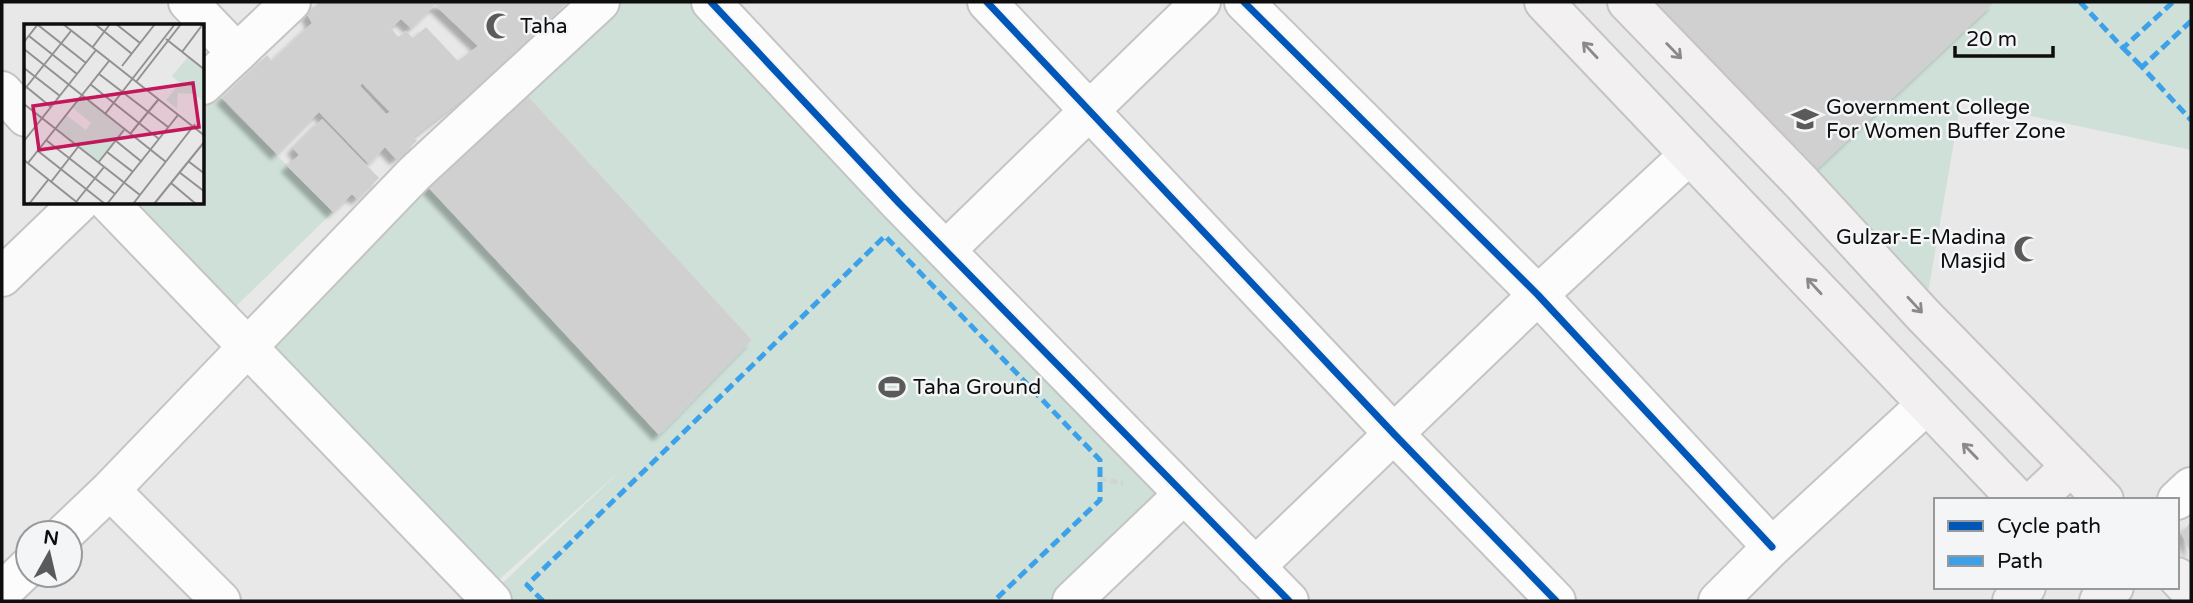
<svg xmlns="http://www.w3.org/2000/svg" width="2193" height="603" viewBox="0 0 2193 603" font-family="'Varela Round',sans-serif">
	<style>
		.green { fill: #cee0d7 }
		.building { fill: #d0d0d1; fill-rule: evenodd; filter: url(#shadow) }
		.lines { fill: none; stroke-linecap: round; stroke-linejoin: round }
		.minor-casing { stroke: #c4c4c5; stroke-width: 42 }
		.tertiary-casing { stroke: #c4c4c5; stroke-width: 42 }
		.secondary-casing { stroke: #c4c4c5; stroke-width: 42 }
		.path { stroke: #d3d3d3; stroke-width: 4.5; stroke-dasharray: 7 3.5; stroke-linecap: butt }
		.minor { stroke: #fcfcfc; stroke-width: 38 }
		.tertiary { stroke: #fcfcfc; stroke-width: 38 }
		.secondary { stroke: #f2f0f0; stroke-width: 38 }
		.quiet { stroke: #3da1ea; stroke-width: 5; stroke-dasharray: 10 5; stroke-linecap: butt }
		.cycleway-casing { stroke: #f4f5f7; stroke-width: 11 }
		.cycleway { stroke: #0057b8; stroke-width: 7 }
		.oneway { stroke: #8b8a8b }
		.labels { text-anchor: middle; stroke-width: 5; stroke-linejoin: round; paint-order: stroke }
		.poi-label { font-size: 21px; fill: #0e0e0f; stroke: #f4f5f7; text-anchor: start }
		.inset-road { fill: none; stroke: #919192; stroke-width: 2 }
		.view { fill: #c2185b; fill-opacity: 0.15; stroke: #c2185b; stroke-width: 3.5 }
		.inset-edge { fill: none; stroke: #0e0e0f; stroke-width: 3.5 }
	</style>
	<defs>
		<filter id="shadow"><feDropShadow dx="-6" dy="6" stdDeviation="2" flood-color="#0004"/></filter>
	</defs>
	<rect width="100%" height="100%" fill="#e8e8e9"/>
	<path class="green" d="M621,2H712L1183,495L1072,601H492L488,597L622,469L494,584L266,347L428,187L660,434L752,340L525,93Z
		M1995,2H2191V150L1961,101L1924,316L1802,183Z
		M210,88L333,212L231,311L126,203H203V95Z"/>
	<path class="building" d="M319,2H568L480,86L413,137L417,141L396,159L385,147L369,164L319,112L277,154L222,98L267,55L272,61L312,23L307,14ZM435,5L478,46L458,61L426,27L413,38L406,31L398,37L391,28L401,19L411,28ZM362,83L390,112L386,114L360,86Z
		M1627,2H1995L1802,183Z
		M525,93L752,340L659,435L428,187Z
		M322,119L379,178L357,199L352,194L333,212L287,166L299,155L293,148Z
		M2191,522V553L2181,533Z"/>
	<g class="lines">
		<g class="minor-casing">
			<path id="minor" d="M188,2L237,53
				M711,2L899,203L1289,601
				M987,2L1394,434L1556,601
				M1244,2L1538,295L1772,547
				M2,91L26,117
				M109,203L492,601
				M946,250L1201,2
				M110,490L221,601
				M2177,500L2191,487
				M65,533L110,490L414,174L600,2
				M1255,567L1538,295L1689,155
				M2,592L28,567
				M1072,601L1183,495
				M1718,601L1772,547L1926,405"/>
		</g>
		<g class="tertiary-casing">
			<path id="tertiary" d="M203,85L291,2
				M2,277L79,203"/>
		</g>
		<g class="secondary-casing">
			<path id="secondary" d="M1544,2L2018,500
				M1627,2L1802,183L1924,316L2104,500
				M2035,500L2071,466
				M2177,577L2191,592
				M2012,601L2026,587
				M2099,601L2114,587"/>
		</g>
		<path class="path" d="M1100,479L1123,483"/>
		<use href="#minor" class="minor"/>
		<use href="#tertiary" class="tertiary"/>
		<use href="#secondary" class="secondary"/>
		<path class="quiet" d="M2080,2L2123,48L2173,2
			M2191,21L2142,67L2191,120
			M2123,48L2142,67
			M543,601L527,585L885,236L1100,460V500L994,601"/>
		<g class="cycleway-casing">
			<path id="cycleway" d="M711,2L899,203L1289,601
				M987,2L1394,434L1556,601
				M1244,2L1538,295L1772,547"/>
		</g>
		<use href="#cycleway" class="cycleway"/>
	</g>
	<defs><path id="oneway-shaft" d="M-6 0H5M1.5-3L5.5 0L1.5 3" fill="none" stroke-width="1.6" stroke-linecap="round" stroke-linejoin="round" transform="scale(1.75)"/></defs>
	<g class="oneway">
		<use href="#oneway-shaft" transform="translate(1590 50) rotate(-133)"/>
		<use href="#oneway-shaft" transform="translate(1674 51) rotate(46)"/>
		<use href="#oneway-shaft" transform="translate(1814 286) rotate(-133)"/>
		<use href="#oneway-shaft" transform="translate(1915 305) rotate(47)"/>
		<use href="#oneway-shaft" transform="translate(1970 451) rotate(-134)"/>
	</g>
	<defs>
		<g id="mosque-bare" transform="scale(2.1)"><path d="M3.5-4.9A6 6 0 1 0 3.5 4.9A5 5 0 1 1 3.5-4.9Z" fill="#5a5a5b" stroke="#f4f5f7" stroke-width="2.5" paint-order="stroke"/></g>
		<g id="university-bare" transform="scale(2.1)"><path d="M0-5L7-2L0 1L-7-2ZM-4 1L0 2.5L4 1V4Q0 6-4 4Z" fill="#5a5a5b" stroke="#f4f5f7" stroke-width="2.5" paint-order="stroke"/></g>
		<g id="stadium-bare" transform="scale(2.1)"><path d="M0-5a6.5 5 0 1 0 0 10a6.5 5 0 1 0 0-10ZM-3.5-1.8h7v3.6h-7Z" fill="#5a5a5b" stroke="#f4f5f7" stroke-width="2.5" paint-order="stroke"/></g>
	</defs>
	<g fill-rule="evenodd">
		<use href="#mosque-bare" x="499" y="26"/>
		<use href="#university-bare" x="1805" y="119"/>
		<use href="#mosque-bare" x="2027" y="249"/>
		<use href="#stadium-bare" x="892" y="387"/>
	</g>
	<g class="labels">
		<g class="poi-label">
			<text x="520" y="33">Taha</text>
			<text x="1826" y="114">Government College<tspan x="1826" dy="24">For Women Buffer Zone</tspan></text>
			<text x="2006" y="244" text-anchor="end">Gulzar-E-Madina<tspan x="2006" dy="24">Masjid</tspan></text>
			<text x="913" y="394">Taha Ground</text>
		</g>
	</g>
	<g transform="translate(24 24)">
		<rect width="180" height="180" fill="#e8e8e9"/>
		<path d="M164,33L180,46V78L170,70L154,69L153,85L142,76L156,59L148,52ZM58,71L100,106L74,139L32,104L42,91L62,106L67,99L48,83Z" fill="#cee0d7"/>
		<path class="inset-road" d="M39,0L181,112M71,0L108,30M92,0L116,19M14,1L62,39M5,12L53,50M142,15L181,46M0,18L14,0M68,24L86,0M0,25L142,138M158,28L179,0M98,42L131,0M0,44L36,72M75,50L144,103M112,58L157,0M66,60L135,115M0,61L27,83M0,66L47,7M0,80L116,171M81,90L151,0M106,110L134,76M22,116L91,170M0,117L72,26M92,117L118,138M14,127L81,180M83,128L109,148M0,136L55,180M164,137L181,150M4,139L85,37M74,139L100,106M155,148L181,168M27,158L54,123M147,159L172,180M52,178L80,143M5,180L24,156M83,180L154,91M109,180L171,100M130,180L181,117"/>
		<path class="view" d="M169,59L175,103L15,126L9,82Z"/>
		<rect width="180" height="180" class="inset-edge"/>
	</g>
	<rect width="2193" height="603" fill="none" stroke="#0e0e0f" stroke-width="7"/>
	<rect x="1934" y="498" width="245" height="91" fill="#f4f5f7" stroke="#98999a" stroke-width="2"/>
	<rect x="1948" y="521" width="35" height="10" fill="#0057b8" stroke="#98999a" stroke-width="2"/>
	<text x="1997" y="533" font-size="21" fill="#0e0e0f">Cycle path</text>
	<rect x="1948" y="556" width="35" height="10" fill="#3da1ea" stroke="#98999a" stroke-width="2"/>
	<text x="1997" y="568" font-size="21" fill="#0e0e0f">Path</text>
	<g transform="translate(49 554) rotate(8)"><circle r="33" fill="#f4f5f7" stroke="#98999a" stroke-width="2"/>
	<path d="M0-5L12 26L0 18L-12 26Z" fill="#5a5a5b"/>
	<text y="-10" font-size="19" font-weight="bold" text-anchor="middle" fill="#0e0e0f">N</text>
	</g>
	<path d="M1955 46v10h98v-10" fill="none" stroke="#0e0e0f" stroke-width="3.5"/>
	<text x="1966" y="46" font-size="21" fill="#0e0e0f" stroke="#f4f5f7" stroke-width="5" paint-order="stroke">20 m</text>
</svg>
